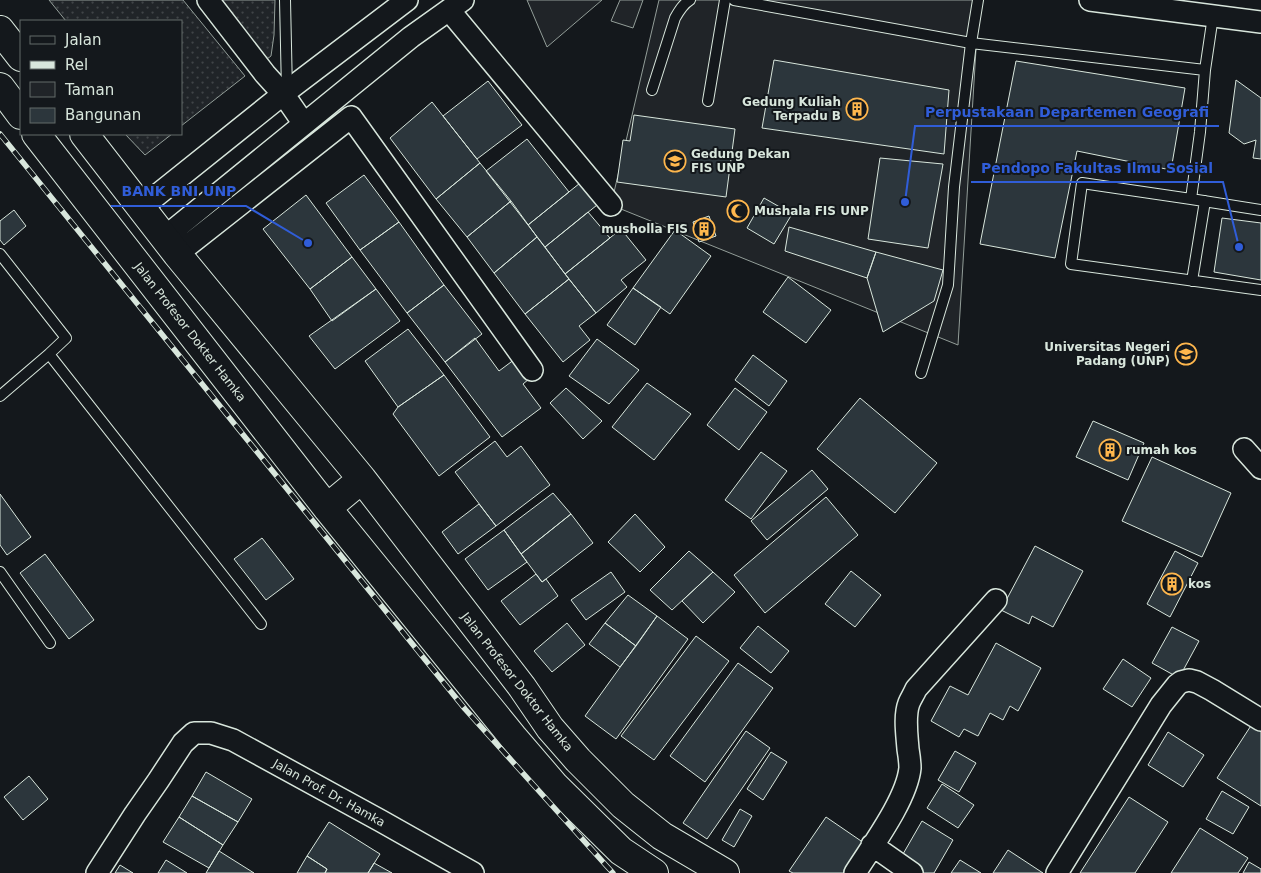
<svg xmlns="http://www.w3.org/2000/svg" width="1261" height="873" viewBox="0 0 1261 873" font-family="'DejaVu Sans',sans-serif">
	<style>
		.grass { fill: url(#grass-dots); stroke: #939e99 }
		.park { fill: #202428; stroke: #939e99 }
		.building { fill: #2c363c; stroke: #d8e6dc }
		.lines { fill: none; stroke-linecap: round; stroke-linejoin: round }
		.lane-casing { stroke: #d8e6dc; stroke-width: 12 }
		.street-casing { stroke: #d8e6dc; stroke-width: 24 }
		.highway-casing { stroke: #d8e6dc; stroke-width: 30 }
		.lane { stroke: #14181c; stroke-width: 10 }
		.street { stroke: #14181c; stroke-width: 21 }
		.highway { stroke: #14181c; stroke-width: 28 }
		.rail-casing { stroke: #d8e6dc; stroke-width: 5.5 }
		.rail { stroke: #14181c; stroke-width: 4; stroke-dasharray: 11; stroke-linecap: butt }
		.labels { text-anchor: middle; stroke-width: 4; stroke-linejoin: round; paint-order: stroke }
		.poi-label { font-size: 12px; font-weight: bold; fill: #d8e6dc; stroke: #14181c; text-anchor: start }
		.street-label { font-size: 12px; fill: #d8e6dc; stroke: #14181c }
		.leader { fill: none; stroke: #305dd8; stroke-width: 2 }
		.callout-dot { fill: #305dd8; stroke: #14181c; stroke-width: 2 }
		.callout-label { font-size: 14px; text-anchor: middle; font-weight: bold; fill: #305dd8; stroke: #14181c; stroke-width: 4; stroke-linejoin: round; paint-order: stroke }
	</style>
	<defs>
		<pattern id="grass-dots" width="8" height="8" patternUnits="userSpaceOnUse" patternTransform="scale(1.25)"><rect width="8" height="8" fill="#202428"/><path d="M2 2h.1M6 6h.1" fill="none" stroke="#404447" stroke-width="1.8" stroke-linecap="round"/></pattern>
	</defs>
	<rect width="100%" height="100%" fill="#14181c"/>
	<path class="grass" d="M49,0H183L245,76L181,126V21H66Z
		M220,0H275L274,35L271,56L267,59L264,57Z
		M125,134H172L145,155Z"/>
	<path class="park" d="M527,0H602L547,47Z
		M620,0H643L633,28L611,21Z
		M659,0H979L958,345L611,205Z"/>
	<path class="building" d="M774,60L949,90L944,154L762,128Z
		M1016,61L1185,88L1171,170L1077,151L1055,258L980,244Z
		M1236,80L1261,98V159L1253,158L1256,140L1244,144L1229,133Z
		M488,81L522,125L477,159L443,116Z
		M432,102L480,163L436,199L390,138Z
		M634,115L735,129L726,197L617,182L623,140L630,141Z
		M527,139L569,192L528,225L486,171Z
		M880,158L943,164L928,248L868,239Z
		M480,163L511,201L467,237L436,199Z
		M364,175L399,222L360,250L326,203Z
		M585,179L602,201L545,247L528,225Z
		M306,195L352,257L310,289L263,229Z
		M764,198L792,214L774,244L747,228Z
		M511,201L537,237L494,273L467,237Z
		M14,210L26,226L4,245L0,240V221Z
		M588,212L610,238L565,274L545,247Z
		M709,216L716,236L699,242L693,222Z
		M1222,218L1261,223V280L1214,272Z
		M399,222L444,285L407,313L360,250Z
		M789,227L876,252L867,278L785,251Z
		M621,229L646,260L621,280L627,287L596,313L565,274Z
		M675,230L711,256L670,314L633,288Z
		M537,237L569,279L525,314L494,273Z
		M876,252L943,270L934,301L883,332L867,278Z
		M352,257L376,289L332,321L310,289Z
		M788,277L831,310L806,343L763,312Z
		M569,279L596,313L579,326L590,340L563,362L525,314Z
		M444,285L482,334L445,362L407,313Z
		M633,288L661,307L635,345L607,325Z
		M376,289L400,321L335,369L309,336Z
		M408,329L444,375L398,407L365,361Z
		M475,338L499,371L515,359L529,379L523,384L541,408L502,437L445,362Z
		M597,339L639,370L609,404L569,376Z
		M753,355L787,381L769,406L735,380Z
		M444,375L490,437L439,476L393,414L398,407Z
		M647,383L691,414L654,460L612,427Z
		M566,388L602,421L583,439L550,403Z
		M735,388L767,412L739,450L707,425Z
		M860,398L937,463L895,513L817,449Z
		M1093,421L1144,443L1128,480L1076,457Z
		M495,441L507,457L521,446L550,485L496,526L455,472Z
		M761,452L787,471L751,519L725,500Z
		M1152,457L1231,493L1202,557L1122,521Z
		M812,470L828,489L767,540L751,521Z
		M553,493L571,514L521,554L504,530Z
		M0,494L31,537L7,555L0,545Z
		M826,497L858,535L765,613L734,575Z
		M479,504L496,526L458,554L442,532Z
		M571,514L593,543L542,582L521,554Z
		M635,514L665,547L640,572L608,542Z
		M504,530L527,562L488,590L465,559Z
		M262,538L294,579L266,600L234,559Z
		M1035,546L1083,571L1053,627L1032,616L1029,624L1001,610Z
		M689,551L713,572L672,610L650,590Z
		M1175,551L1198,563L1170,617L1147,604Z
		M45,554L94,620L69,639L20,573Z
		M851,571L881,595L855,627L825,604Z
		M611,572L625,592L586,620L571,600Z
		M713,572L735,592L703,623L682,601Z
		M536,574L542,582L546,579L558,596L520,625L501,601Z
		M628,595L657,616L636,646L605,623Z
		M657,616L688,639L616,739L585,716Z
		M567,623L585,645L552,672L534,651Z
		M605,623L636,646L620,667L589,644Z
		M758,626L789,651L771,673L740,648Z
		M1172,627L1199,641L1179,678L1152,663Z
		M696,636L729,661L654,760L621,736Z
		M996,643L1041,668L1018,711L1010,706L1003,720L990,713L978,736L964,729L959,737L931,721L950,686L968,695Z
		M1123,659L1151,678L1132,707L1103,689Z
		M738,663L773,688L705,782L670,756Z
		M1254,721L1261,725V806L1217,778Z
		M746,731L770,748L707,839L683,823Z
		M1168,732L1204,755L1183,787L1148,765Z
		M955,751L976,763L959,792L938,780Z
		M771,752L787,762L763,800L747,789Z
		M206,772L252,799L238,822L192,796Z
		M29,776L48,799L23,820L4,797Z
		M942,784L974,805L958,828L927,808Z
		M1222,791L1249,807L1233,834L1206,819Z
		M192,796L238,822L223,845L179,817Z
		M1129,797L1168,822L1135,873H1080Z
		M740,809L752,816L734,847L722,840Z
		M179,817L223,845L209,868L163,842Z
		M826,817L864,843L844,873H793L789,871Z
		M922,821L953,840L934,873H919L899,861Z
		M329,822L380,854L368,873H325L327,869L307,856Z
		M1200,828L1248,858L1238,873H1171Z
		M1008,850L1043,873H993Z
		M219,851L254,873H206Z
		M307,856L327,869L325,873H297Z
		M166,860L187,873H158Z
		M960,860L981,873H951Z
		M1249,862L1261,869V873H1243Z
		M374,863L392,873H368Z
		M120,865L133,873H115Z"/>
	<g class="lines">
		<g class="lane-casing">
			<path id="lane" d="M285,0L287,91
				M734,0L971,43L1205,70
				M652,90L675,18C679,11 683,4 690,0
				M708,101L725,0
				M1191,199L1200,132L1205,70L1213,16
				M1261,210L1191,199L1082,183L1071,264L1261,290
				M0,254L66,338L49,354L0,396
				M1192,281L1205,201
				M49,354L261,624
				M921,373L948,285L954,187L971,43L978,0
				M0,572L50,643"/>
		</g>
		<g class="street-casing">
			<path id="street" d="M208,0L265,74L284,95L304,124
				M1090,0L1261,22
				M449,10L611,205
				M141,208L287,91L407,0
				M165,237L411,37L463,0
				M177,254L351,117L532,370
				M1244,449L1261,468
				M872,845L912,873
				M97,873L135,814L158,781L183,743L194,733H211L233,740L381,821L473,873
				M855,873C872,846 907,799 910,768C910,762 909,755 908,749C907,735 904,716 909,703C911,698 914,694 916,689L996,600
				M1057,873L1161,705L1177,685L1181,682L1189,680L1197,682L1212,690L1261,720"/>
		</g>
		<g class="highway-casing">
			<path id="highway" d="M0,30L21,57
				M0,87L21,115
				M36,134L327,508L513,737L555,786L621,851L654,873
				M84,134L177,254L362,479L522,687L550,728L578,760L623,805L662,836L725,873
				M327,508L362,479"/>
		</g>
		<use href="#lane" class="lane"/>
		<use href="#street" class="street"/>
		<use href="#highway" class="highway"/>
		<g class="rail-casing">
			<path id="rail" d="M0,134L465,709L613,873"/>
		</g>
		<use href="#rail" class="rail"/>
	</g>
	<defs>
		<g id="building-ring" transform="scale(1.125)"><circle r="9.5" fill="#14181c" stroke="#ffb74d" stroke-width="1.5"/><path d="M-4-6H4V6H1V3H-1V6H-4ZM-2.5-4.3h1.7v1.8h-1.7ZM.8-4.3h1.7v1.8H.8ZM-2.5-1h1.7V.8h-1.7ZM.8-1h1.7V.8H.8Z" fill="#ffb74d"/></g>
		<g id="university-ring" transform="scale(1.125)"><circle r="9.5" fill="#14181c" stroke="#ffb74d" stroke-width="1.5"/><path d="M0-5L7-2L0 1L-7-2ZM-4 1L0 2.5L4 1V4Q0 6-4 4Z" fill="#ffb74d"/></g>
		<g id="mosque-ring" transform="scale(1.125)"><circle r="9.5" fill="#14181c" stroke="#ffb74d" stroke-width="1.5"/><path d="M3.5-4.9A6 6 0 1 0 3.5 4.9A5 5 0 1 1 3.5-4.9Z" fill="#ffb74d"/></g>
	</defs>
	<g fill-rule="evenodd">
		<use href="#building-ring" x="857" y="109"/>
		<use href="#university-ring" x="675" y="161"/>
		<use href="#mosque-ring" x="738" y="211"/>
		<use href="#building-ring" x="704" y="229"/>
		<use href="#university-ring" x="1186" y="354"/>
		<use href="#building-ring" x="1110" y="450"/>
		<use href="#building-ring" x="1172" y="584"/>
	</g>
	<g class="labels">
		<g class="poi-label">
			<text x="841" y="106" text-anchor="end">Gedung Kuliah<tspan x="841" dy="14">Terpadu B</tspan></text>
			<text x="691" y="158">Gedung Dekan<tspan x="691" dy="14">FIS UNP</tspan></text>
			<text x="754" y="215">Mushala FIS UNP</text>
			<text x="688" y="233" text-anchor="end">musholla FIS</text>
			<text x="1170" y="351" text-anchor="end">Universitas Negeri<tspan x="1170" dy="14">Padang (UNP)</tspan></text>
			<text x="1126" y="454">rumah kos</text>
			<text x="1188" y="588">kos</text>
		</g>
		<g class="street-label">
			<text transform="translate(190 332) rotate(52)" y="4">Jalan Profesor Dokter Hamka</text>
			<text transform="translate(517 682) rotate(52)" y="4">Jalan Profesor Doktor Hamka</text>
			<text transform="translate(329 793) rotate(29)" y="4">Jalan Prof. Dr. Hamka</text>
		</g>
	</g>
	<path class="leader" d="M905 202L915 126H1219M1239 247L1223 182H971M308 243L246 206H111"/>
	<g class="callout-dot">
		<circle cx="905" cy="202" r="5"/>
		<circle cx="1239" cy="247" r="5"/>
		<circle cx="308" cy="243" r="5"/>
	</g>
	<g class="callout-label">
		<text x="1067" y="117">Perpustakaan Departemen Geografi</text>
		<text x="1097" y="173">Pendopo Fakultas Ilmu Sosial</text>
		<text x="179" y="196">BANK BNI UNP</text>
	</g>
	<rect x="20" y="20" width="162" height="115" fill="#14181c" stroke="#626a69"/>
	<rect x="30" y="36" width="25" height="8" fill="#14181c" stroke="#626a69"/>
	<text x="65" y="45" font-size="15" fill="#d8e6dc">Jalan</text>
	<rect x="30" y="61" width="25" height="8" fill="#d8e6dc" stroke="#626a69"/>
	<text x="65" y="70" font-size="15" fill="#d8e6dc">Rel</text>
	<rect x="30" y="82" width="25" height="15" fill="#202428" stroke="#626a69"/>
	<text x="65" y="95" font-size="15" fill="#d8e6dc">Taman</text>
	<rect x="30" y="108" width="25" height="15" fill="#2c363c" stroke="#626a69"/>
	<text x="65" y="120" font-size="15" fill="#d8e6dc">Bangunan</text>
</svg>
